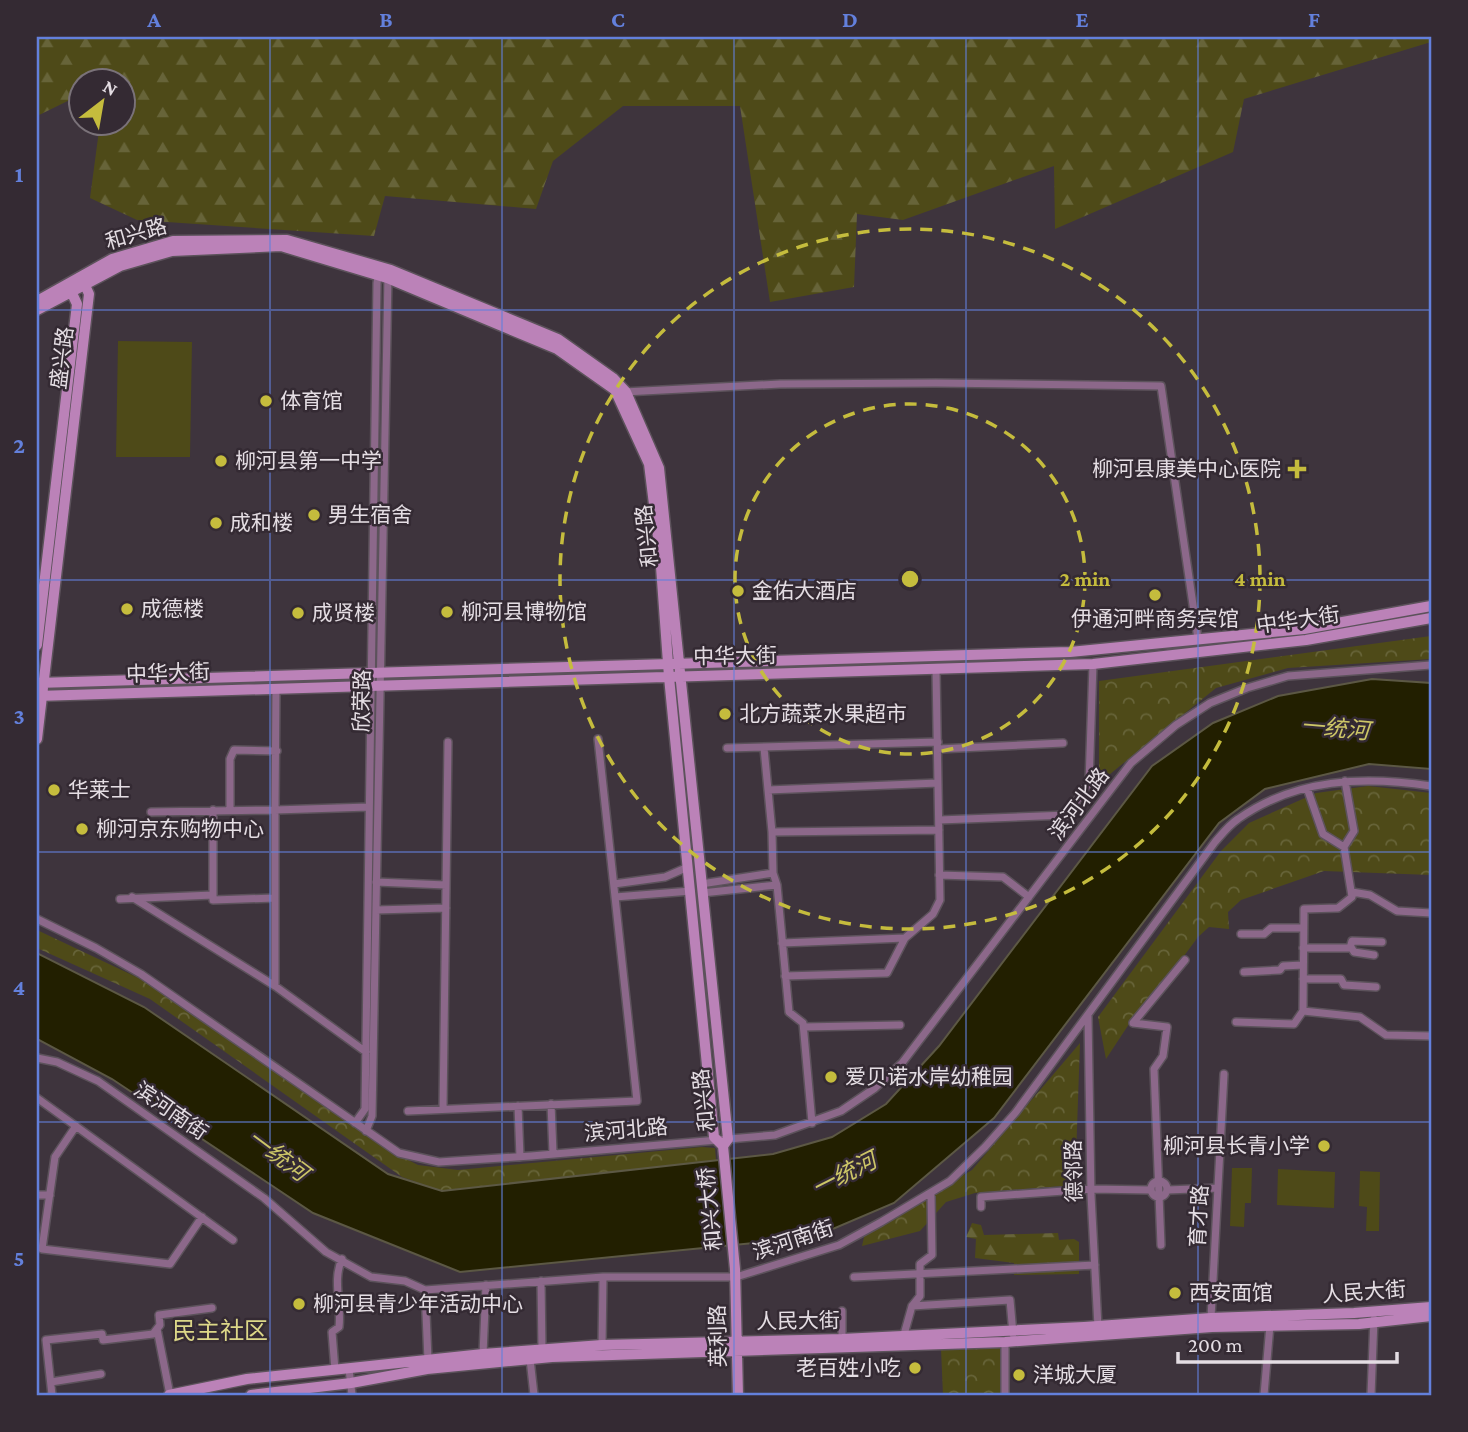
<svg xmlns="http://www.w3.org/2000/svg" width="1468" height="1432" viewBox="0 0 1468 1432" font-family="'Crimson Pro','Noto Sans SC',serif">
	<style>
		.forest { fill: url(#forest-firs) }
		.park { fill: url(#park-crowns) }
		.pitch { fill: #4e4a18 }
		.water { fill: #221f00; stroke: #5c5844; stroke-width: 2 }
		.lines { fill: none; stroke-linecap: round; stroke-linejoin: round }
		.street-casing { stroke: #5c525b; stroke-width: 10 }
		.secondary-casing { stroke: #5c525b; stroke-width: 13 }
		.street { stroke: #8c688a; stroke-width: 7 }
		.secondary { stroke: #bb82b8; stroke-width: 10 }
		.grid { fill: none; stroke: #6380dc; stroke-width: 2; stroke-opacity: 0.55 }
		.ring { fill: none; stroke: #c5bc3d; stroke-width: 3.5; stroke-dasharray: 12 9 }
		.poi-dot { fill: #c5bc3d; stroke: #342a33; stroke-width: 2.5 }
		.labels { text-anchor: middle; stroke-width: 5; stroke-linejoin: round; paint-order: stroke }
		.street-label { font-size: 21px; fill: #e4dde3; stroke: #342a33 }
		.poi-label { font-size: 21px; fill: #e4dde3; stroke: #342a33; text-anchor: start }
		.water-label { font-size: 23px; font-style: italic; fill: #cdc667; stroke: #342a33 }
		.quarter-label { font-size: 24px; fill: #dcd788; stroke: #342a33 }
		.centre { fill: #c5bc3d; stroke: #342a33; stroke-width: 3.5 }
		.ring-label { font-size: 21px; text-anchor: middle; font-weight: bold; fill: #c5bc3d; stroke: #342a33; stroke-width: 5; stroke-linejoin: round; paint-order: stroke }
		.neatline { fill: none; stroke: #6380dc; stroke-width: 2.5 }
		.grid-label { font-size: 23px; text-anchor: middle; font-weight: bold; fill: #6380dc }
	</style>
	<defs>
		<pattern id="forest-firs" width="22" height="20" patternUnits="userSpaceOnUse" patternTransform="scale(1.75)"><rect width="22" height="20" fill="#4e4a18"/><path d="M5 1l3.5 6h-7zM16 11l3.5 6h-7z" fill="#676439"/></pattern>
		<pattern id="park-crowns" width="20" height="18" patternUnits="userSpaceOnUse" patternTransform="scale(1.75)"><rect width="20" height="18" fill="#4e4a18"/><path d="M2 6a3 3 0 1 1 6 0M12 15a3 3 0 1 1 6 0" fill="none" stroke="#676439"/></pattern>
	</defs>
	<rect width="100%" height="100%" fill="#3e343d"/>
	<path class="forest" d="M37,37H1431V42L1244,99L1233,152L1055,229L1054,166L903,220L857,214L854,287L770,302L740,106H623L553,161L536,209L385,196L374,236L137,220L90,198L100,123L122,122V80H80V95L37,116Z
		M972,1223L981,1225L984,1235L1058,1233L1059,1240L1074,1239L1079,1242V1274L1014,1275V1263L975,1258L976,1239L966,1237Z"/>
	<path class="park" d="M1431,636V659L1288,668L1216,688L1099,783V681Z
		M1368,786L1431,793V875L1324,871L1241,900L1228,912L1229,929L1209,927L1198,937L1161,987L1131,1021L1106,1059L1098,1017L1221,851L1249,823L1316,793Z
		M37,930L147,982L391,1151L418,1165L458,1170L702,1147L715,1148L716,1160L442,1191L402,1177L150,999L37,948Z
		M1080,1043L1075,1185L975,1193L946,1202L920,1231L862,1246L865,1233L972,1170Z
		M1000,1347L1002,1395H943L941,1349Z"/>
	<path class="pitch" d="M118,341L192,342L190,457H116Z
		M1232,1168H1252L1251,1203H1245L1244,1227L1230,1226Z
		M1278,1169L1335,1172L1334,1208L1277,1205Z
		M1360,1171L1380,1172L1379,1231H1366L1367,1207L1359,1206Z"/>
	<path class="water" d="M1372,679L1431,683V769L1369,764L1265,789L1219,823L994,1118L894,1203L814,1237L460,1272L313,1213L112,1079L37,1039V953L144,1007L388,1174L442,1191L773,1154L832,1137L886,1104L939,1046L1152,766L1213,723L1278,696Z"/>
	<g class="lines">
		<g class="street-casing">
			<path id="street" d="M624,392L780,384L936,383L1161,386L1198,639
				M727,748L938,742
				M764,748L772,832L773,873L777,885L789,1012L803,1023L812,1123
				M938,749L1063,743
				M1307,788L1323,834L1344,847
				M768,790L938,783
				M230,809V759L234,750L277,751
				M213,810V900L275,898
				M151,812L275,810L276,688
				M939,820L1067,815L1089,783L1093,664
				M772,832L939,830
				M939,875L1003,877L1029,897
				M376,882L446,885
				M614,884L665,877L688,867
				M701,884L773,873
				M1352,892L1370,895L1397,911L1431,913
				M702,893L777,885
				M132,897L275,986L366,1052
				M615,897L691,891
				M120,899L213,895
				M376,910L446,908
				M37,919L96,948L141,974L399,1153L439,1162L531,1156L775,1135L841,1111L875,1088L902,1063L1131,763L1176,725L1210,703L1247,688L1288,676L1431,665
				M1241,934H1264L1271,928H1303
				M782,943L905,938
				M1351,947L1354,952L1374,955
				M1303,948H1350L1352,941L1382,942
				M1244,972L1280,970L1283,966L1303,965
				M785,976L887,973L905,938L933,914L940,900L936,670
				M1303,979H1341L1344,985L1376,987
				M275,986V810L369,807
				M1303,1011L1304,909L1338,908L1352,897L1344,847L1354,831L1345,781
				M1088,1016L1091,1195L1098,1327
				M1236,1022L1294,1024L1303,1011L1360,1017L1386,1035L1431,1036
				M804,1027L900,1025
				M37,1058L57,1062L98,1081L264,1198L326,1252L371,1277L405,1281L425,1290L603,1277H736L839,1245L881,1222L950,1181L985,1147L1016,1112L1215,842C1222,834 1229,825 1238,819C1296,778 1364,776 1431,786
				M37,1098L233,1240
				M551,1104L553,1153
				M518,1106L520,1157
				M443,1109L448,742
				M408,1111L637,1101L598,739
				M355,1123L365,1109L377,283L379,271
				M76,1126L55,1157L42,1249L170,1264L202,1217
				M366,1131L372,1116L388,276
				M1151 1189a8 8 0 1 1 16 0a8 8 0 1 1-16 0Z
				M1167,1190L1218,1188
				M37,1195H50
				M981,1207V1197L1091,1189L1151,1190
				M1161,1245L1154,1069L1163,1056L1167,1027L1133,1023L1185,960
				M854,1277L1095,1265
				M541,1281L542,1350
				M425,1290L428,1360
				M912,1306L1010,1300L1013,1334
				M1211,1318L1224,1074
				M157,1329L170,1395
				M903,1338L912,1306L920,1296V1264L932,1255L931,1194
				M842,1339V1311
				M1005,1342V1395
				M602,1345L603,1277
				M483,1354L486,1285
				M530,1359L534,1395
				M349,1369L352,1395
				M335,1370L332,1332L339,1327C342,1305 332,1280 342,1259
				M51,1382L101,1374
				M52,1395L46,1340L102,1334L103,1340L153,1334L160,1325L159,1315L212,1308
				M1264,1395L1270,1325
				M1371,1395L1374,1319"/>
		</g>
		<g class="secondary-casing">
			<path id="secondary" d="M37,301L112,259L173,241L287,240L391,270L558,339L613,378L626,392L659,468L728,1139L723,1146
				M37,310L120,266L172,251L281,246L387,278L557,349L615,390L649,464L660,553L669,677L714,1137L723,1146
				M37,645L77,304L69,287
				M37,683L1070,652L1304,629L1431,606
				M37,696L1093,664L1306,640L1431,618
				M37,739L89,294L83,281
				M723,1146L735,1269L738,1395
				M169,1395L247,1379L483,1354L602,1345L842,1339L1084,1327L1211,1318L1354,1313L1431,1307
				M251,1395L351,1383L427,1369L552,1357L1005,1342L1212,1327L1359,1324L1431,1316"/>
		</g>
		<use href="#street" class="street"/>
		<use href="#secondary" class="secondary"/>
	</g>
	<path class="grid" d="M270,37V1395M502,37V1395M734,37V1395M966,37V1395M1198,37V1395M37,310H1431M37,580H1431M37,852H1431M37,1122H1431"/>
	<g class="ring">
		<circle cx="910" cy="579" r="175"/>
		<circle cx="910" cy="579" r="350"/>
	</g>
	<g class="poi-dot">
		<circle cx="266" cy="401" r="7"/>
		<circle cx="221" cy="461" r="7"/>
		<path d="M1293.5 458.5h7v7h7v7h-7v7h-7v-7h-7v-7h7z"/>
		<circle cx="314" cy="515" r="7"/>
		<circle cx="216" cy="523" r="7"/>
		<circle cx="738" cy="591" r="7"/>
		<circle cx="1155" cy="595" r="7"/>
		<circle cx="127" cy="609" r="7"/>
		<circle cx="447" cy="612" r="7"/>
		<circle cx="298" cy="613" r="7"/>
		<circle cx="725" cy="714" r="7"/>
		<circle cx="54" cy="790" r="7"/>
		<circle cx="82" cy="829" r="7"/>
		<circle cx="831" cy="1077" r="7"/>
		<circle cx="1324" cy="1146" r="7"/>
		<circle cx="1175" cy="1293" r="7"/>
		<circle cx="299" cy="1304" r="7"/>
		<circle cx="915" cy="1368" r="7"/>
		<circle cx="1019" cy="1375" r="7"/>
	</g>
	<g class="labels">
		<g class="street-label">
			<text transform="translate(136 234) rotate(-16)" y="7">和兴路</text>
			<text transform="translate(62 358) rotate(-83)" y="7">盛兴路</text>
			<text transform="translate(647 536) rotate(-96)" y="7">和兴路</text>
			<text transform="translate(1298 620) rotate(-8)" y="7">中华大街</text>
			<text transform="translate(735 656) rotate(-1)" y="7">中华大街</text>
			<text transform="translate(168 673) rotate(-2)" y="7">中华大街</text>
			<text transform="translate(362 701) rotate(-89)" y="7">欣荣路</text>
			<text transform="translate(1079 804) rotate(-53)" y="7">滨河北路</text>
			<text transform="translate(704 1100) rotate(-96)" y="7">和兴路</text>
			<text transform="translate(171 1111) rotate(35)" y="7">滨河南街</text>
			<text transform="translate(626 1130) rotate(-5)" y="7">滨河北路</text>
			<text transform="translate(1074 1171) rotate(-91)" y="7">德邻路</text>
			<text transform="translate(710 1209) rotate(-96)" y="7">和兴大桥</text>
			<text transform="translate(1199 1216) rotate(-87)" y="7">育才路</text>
			<text transform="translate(793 1240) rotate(-18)" y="7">滨河南街</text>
			<text transform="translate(1364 1292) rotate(-4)" y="7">人民大街</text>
			<text transform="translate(798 1321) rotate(-1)" y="7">人民大街</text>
			<text transform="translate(718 1336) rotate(-91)" y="7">英利路</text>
		</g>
		<g class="poi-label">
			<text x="280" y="408">体育馆</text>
			<text x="235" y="468">柳河县第一中学</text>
			<text x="1281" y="476" text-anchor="end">柳河县康美中心医院</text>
			<text x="328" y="522">男生宿舍</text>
			<text x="230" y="530">成和楼</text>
			<text x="752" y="598">金佑大酒店</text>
			<text x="141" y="616">成德楼</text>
			<text x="461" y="619">柳河县博物馆</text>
			<text x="312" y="620">成贤楼</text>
			<text x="1155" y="626" text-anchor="middle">伊通河畔商务宾馆</text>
			<text x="739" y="721">北方蔬菜水果超市</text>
			<text x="68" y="797">华莱士</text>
			<text x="96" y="836">柳河京东购物中心</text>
			<text x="845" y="1084">爱贝诺水岸幼稚园</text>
			<text x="1310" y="1153" text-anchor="end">柳河县长青小学</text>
			<text x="1189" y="1300">西安面馆</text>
			<text x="313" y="1311">柳河县青少年活动中心</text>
			<text x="901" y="1375" text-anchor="end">老百姓小吃</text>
			<text x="1033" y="1382">洋城大厦</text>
		</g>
		<g class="water-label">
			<text transform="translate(1335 728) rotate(5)" y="8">一统河</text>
			<text transform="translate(278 1155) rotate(37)" y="8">一统河</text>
			<text transform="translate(844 1174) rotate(-27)" y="8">一统河</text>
		</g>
		<g class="quarter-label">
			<text x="220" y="1339">民主社区</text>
		</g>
	</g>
	<circle cx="910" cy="579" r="10" class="centre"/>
	<g class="ring-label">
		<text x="1085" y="586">2 min</text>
		<text x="1260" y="586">4 min</text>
	</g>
	<rect width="1468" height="1432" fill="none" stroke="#342a33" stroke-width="77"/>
	<g transform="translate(102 102) rotate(31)"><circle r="33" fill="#342a33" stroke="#7a7279" stroke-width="2"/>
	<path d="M0-5L12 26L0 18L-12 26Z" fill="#c5bc3d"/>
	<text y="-10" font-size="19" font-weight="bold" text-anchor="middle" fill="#e4dde3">N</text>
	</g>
	<path d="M1178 1352v10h219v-10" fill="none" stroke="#e4dde3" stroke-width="3.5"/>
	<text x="1188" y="1352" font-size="21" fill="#e4dde3" stroke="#342a33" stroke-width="5" paint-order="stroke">200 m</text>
	<rect x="38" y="38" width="1392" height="1356" class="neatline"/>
	<g class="grid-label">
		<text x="154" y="27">A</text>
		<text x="386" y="27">B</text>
		<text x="618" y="27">C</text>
		<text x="850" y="27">D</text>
		<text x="1082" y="27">E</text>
		<text x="1314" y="27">F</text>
		<text x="19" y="182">1</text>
		<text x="19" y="453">2</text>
		<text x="19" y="724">3</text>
		<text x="19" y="995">4</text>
		<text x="19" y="1266">5</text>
	</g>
</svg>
